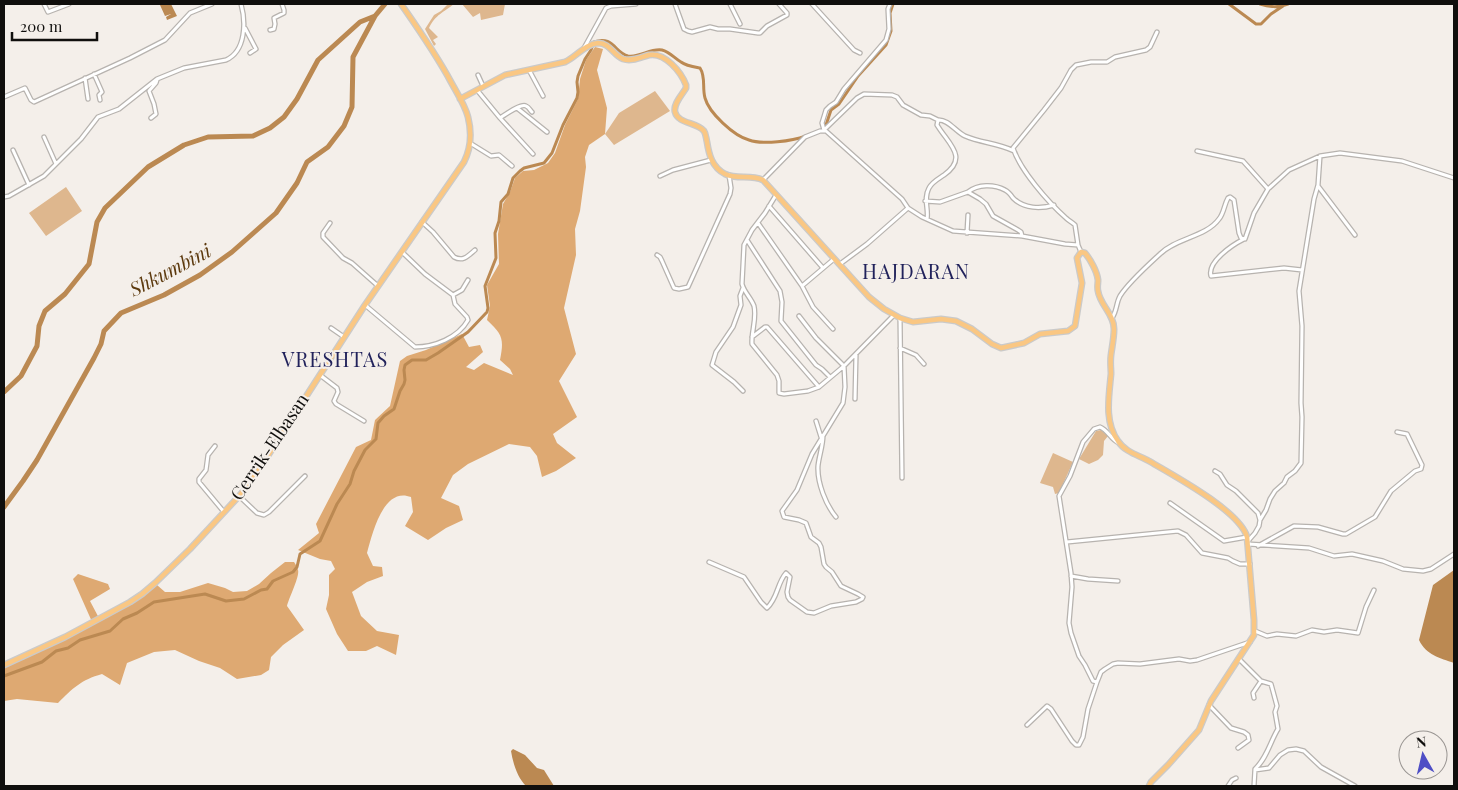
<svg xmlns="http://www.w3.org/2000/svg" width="1458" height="790" viewBox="0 0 1458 790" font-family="'Playfair Display',serif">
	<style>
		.green { fill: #deb78e }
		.forest { fill: #dea972 }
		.water { fill: #bb8952 }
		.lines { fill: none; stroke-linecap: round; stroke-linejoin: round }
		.canal { stroke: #bb8952; stroke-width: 3 }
		.river { stroke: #bb8952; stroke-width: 5 }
		.minor-casing { stroke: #b7b3af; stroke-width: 5.5 }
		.major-casing { stroke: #cacaca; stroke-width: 7 }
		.minor { stroke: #fff; stroke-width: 3 }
		.major { stroke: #fac783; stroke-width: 4.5 }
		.labels { text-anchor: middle; stroke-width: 4; stroke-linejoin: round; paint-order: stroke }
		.street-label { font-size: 18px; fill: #100f0d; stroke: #f4efea }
		.water-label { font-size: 19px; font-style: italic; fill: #5c390d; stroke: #f4efea }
		.quarter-label { font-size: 20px; letter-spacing: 1px; fill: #21225b; stroke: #f4efea }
	</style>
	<rect width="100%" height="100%" fill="#f4efea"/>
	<path class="green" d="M448,4H454C443,13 436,14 429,28L438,37L433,40L436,44L434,46L425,29L434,15L441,11Z
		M462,4H505L503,15L481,20L480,13L473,17Z
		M655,91L670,111L614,145L605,134L619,113Z
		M66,187L82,211L46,236L29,213Z
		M1101,430L1108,436L1104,441L1103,455L1098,460L1089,464L1079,459L1096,431Z
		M1053,453L1073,462L1059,493L1055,494L1053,487L1040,483Z"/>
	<path class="forest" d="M595,47L603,49L597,70L607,108L605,134L589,145L585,157L586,167L580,211L575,229L576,255L564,308L576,354L559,381L577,417L553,434L557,443L576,458L556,471L542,477L537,456L530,447L509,444L468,464L453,475L441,498L459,506L463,520L446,528L428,540L405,526L413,512L411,497C383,486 372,535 367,553L373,566L382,567L383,576L367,582L352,592L361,616L377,631L399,635L396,655L377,646L366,651H348L337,634L326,609L329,595V575L335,569L331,561L320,559L298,550L319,533L316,524L356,447L371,440L375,420L390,406L400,361L407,356L426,350L462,334L469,347L480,345L483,352L466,367L474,370L484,363L513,375L510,369L500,360C504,339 503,335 487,320L490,306L487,285L499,264L498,234L503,204L510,192L515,178L523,171L534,170L548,163L555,153L565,125L578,99L580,79L586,60Z
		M285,562H294C296,565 297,567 298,570C300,576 289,598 287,606L304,630L283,645L271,657L269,670L261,675L237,679L220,668L199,661L175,650L154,652L127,663L120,685L102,674C81,680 73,688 58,703L17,699L4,701V668L41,651L93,624L73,579L78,574L108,584L110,589L90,601L100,620C121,610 140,600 157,585L165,592H180L208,583L225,588L233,592L247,591L259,584L271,573Z"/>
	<path class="water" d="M162,4H171L177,16L167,20L166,17L171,14L165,16L160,5Z
		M1454,570V663C1440,658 1426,655 1419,640L1433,585Z
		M513,749L525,755L537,768L544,770L554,786H526C517,777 513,763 511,751Z"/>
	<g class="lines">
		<path class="canal" d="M1229,4L1256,24H1261L1271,14L1283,6
			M1260,4C1270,7 1278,8 1288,4
			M825,128L831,110L839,104L858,76L886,45L891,31L890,13L893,4
			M4,676L42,662L56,651L68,648L80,640L110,631L123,619L137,613L154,602L205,594L226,601L244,599L261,590L267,589L273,581L293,572L297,567L300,554L320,541L337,504L350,484L354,471L365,450L376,439L378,423L384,416L394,409L400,391L404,384L405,380L404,370L405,365L412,360H426L438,353L468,332L487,312L488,308L485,286L496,258L495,233L499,221L501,202L508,194L513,178L520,171L524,168L544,163L552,153L563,125L577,98L578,92L577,82L578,76L585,59L591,50L594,42C613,35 615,53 628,56C640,58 650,48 662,50C670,52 674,58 681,62C686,66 694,67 700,68C706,77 702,88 705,98C709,113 734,136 749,140C763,145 792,141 806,136"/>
		<path class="river" d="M4,392L21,376L37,346L39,326L45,311L65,294L89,264L97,222L105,208L148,167L184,145L208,137L253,136L270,128L284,117L297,99L318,60L360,22L375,16
			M4,507L23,481L37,460L94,358L101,344L104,331L121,313L164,295L200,275L232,252L276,213L297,183L307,162L328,147L344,126L352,107L353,57L375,16L385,4"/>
		<g class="minor-casing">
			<path id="minor" d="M44,4L48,12L69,4
				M675,4L684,29L688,31L692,32L710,27L718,29H730L758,33H760L767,26L787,15V13L779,4
				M730,4L740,24
				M812,4L854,50L860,53
				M245,28L256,49L250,53
				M270,30L274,29L275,24L274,18L284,13V10L282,4
				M584,48L606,8L611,6L636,4
				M529,70L543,96
				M94,74L102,92L99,95L100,100
				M478,75L483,86
				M85,78L88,99
				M477,90L500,118L533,154
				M4,97L25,88L31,100L34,102L130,58L165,40L190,13L212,4
				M517,108L547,132
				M151,118L156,114L154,104L149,91L156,83L157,80
				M500,118C505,115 521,103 526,106C529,107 530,110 532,112
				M824,130L822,123L826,110L830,106L836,102L844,89L886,40L889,29L888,9L890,4
				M824,130L857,98L864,94L892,95L897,97L903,105L921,115L930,116L938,120
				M44,137L56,164
				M470,143L491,156L499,155L512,166
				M13,150L29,185
				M1197,151L1243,161L1268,189
				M660,176L673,170L711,160
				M763,180L805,137L820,131H826L902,199L908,208L922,217L953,231L1022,236
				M1318,186L1355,235
				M968,192C978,184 994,184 1005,190C1009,192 1011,195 1013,198C1024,209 1041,209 1054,205
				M776,195L765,213L752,230L744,245L742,284C744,292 751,298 754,306C757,319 751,332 752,344L777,375L779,381V393L784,394L808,391L819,387L844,366L894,315
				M4,197L9,196L44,176L81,139L98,117L119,109L157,79L184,68L226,60C246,51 246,22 241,4
				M925,201L940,202L968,192L980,199L986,204L993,216L1018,230L1021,232L1022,236L1065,244L1078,245
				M769,206L823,268
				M927,219C929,209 923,199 929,188C932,182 938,179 944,175C968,158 950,145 939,128L937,125L938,120C948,119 956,132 965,136C981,143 998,143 1014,151
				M422,222L433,232L454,257C463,262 468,256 475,250
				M330,223L323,233V237L343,258L352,263L378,286
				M758,223L802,286L834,259
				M967,233L968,215
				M1244,239C1232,245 1207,262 1211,276L1284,268L1302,270
				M747,240L780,291L782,302L781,321L816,365L822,369L830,377
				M1081,252L1078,245L1075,225C1072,222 1069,221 1066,218C1048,202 1020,170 1013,148L1044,110L1061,88L1071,70L1076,65L1091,62H1107L1115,57L1146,50L1150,47L1157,32
				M657,255L660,257L662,261L674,288L679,289L688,287L730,194L731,188L729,175
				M840,264L867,244L908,208
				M802,286L813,307L833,329
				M743,288L740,296L741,305L733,327L716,352L712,365L734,382L743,391
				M453,295L462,290L468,280
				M365,305L415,347C434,347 458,338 468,320L467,317L455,304L453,295L425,274L402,252
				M900,318L902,478
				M1112,318C1117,311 1116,303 1120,296C1128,283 1148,265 1160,254C1176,238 1206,237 1219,219C1224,213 1224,205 1228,198L1230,197L1234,200L1239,233L1241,238L1245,239L1254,213L1268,189L1289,170L1320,156L1340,153L1402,161L1454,178
				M331,328L344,337
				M752,337L765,327H767L819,387
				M900,348L916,355L924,364
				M320,375L337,388L338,392L334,401L336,404L364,421
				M855,399L856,355
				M816,421L821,437
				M823,435C823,446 819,456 818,466C817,483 826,505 836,517
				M1119,443C1111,440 1108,430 1100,427L1094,429L1083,442L1070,476L1059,496L1071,573L1072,587L1069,623L1071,633L1079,656L1085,665L1093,681L1097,682L1101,672L1105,669L1113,664L1118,663L1140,664L1179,659L1190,661L1197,660L1250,642
				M215,446L208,455L206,470L199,479V482L224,512
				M1215,471L1220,474L1227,485L1236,491L1258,513L1260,520L1259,526L1255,533L1248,541
				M239,496L257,513L264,515L269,512L305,476
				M1170,503L1224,541L1247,537
				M1260,520L1266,510L1270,499L1275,491L1284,483L1287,477L1295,471L1301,463L1302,417L1301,403L1302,326L1299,291L1314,199L1318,185L1320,156
				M1067,542L1178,531L1186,535L1202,553L1228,558L1233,561L1240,564H1250
				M1248,544L1309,548L1334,556L1352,554L1383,561L1403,569L1423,571L1431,569L1454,554
				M1258,546L1294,526L1318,527L1343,534H1346L1375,517L1391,491L1415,471L1421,469L1422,465L1407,434L1397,432
				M709,562L744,577L761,602L767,608C778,598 777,583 786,573L790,577L787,592L788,597L790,600L807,612L814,613L831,606L856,602L862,599L863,597L858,594L841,586L832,572L826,567L824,564L821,547L819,543L811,537L806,523L799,520L784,517L782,511L797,490L812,454L843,403L845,387L844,366L816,338L799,316
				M1071,576L1088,579L1118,581
				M1255,631L1267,636L1277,634L1296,636L1312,630L1324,632L1337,630L1358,633L1366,607L1374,590
				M1239,659L1261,681L1271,684L1277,706L1275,712L1278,729C1270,742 1267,758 1255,769L1254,786
				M1254,698L1253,693L1261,681
				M1209,705L1231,728L1244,732L1248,735L1249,740L1238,748
				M1027,725L1047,706L1051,709L1072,741L1076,745H1079L1083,737L1088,709L1097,682
				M1255,770L1269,768L1280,755L1288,750L1296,749L1304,751L1321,767L1355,786
				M1228,786L1232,780L1236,778"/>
		</g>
		<g class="major-casing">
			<path id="major" d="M460,99L505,75L565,62C576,57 585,44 598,43C610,43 613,55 623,59C632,62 641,57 649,55C665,52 681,72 686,85V88C682,95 673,104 675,112C678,124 697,122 704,131C706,134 706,138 707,142C709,155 712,167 725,174C737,180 751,174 763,180L869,297L884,309L900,318L913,322L941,319L956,321L972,329L992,344L1001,348L1024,343L1040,334L1068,331L1075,326L1082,283L1077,258L1081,252L1085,253C1090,259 1097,271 1098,280C1098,284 1097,287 1098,291C1100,305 1114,314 1114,329C1114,338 1112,347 1111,355C1110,362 1111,368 1111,374C1109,396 1104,422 1118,441C1125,452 1138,455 1149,461C1173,475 1240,511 1247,537L1254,620V635L1211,701L1199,730L1168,765L1151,782L1149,786
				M4,665L65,637L130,602L142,594L155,583L190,549L240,495L258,471L365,305L464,162C471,148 472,133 468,117C465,105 457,93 451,82C436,54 419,30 401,4"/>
		</g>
		<use href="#minor" class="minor"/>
		<use href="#major" class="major"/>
	</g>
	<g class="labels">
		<g class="street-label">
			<text transform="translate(270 447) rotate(-56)" y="6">Cerrik-Elbasan</text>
		</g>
		<g class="water-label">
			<text transform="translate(170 270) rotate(-28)" y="7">Shkumbini</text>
		</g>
		<g class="quarter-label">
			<text x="916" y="279">HAJDARAN</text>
			<text x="335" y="367">VRESHTAS</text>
		</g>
	</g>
	<rect width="1458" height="790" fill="none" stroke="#100f0d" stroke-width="10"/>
	<g transform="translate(1423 755) rotate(352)"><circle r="24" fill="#f4efea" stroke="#999592"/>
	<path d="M0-4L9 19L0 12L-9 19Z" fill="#4e4ec5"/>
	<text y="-8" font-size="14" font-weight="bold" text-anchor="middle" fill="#100f0d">N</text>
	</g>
	<path d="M12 32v8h85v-8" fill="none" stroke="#100f0d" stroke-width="2.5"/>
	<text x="20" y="32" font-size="15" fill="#100f0d" stroke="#f4efea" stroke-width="4" paint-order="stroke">200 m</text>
</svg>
